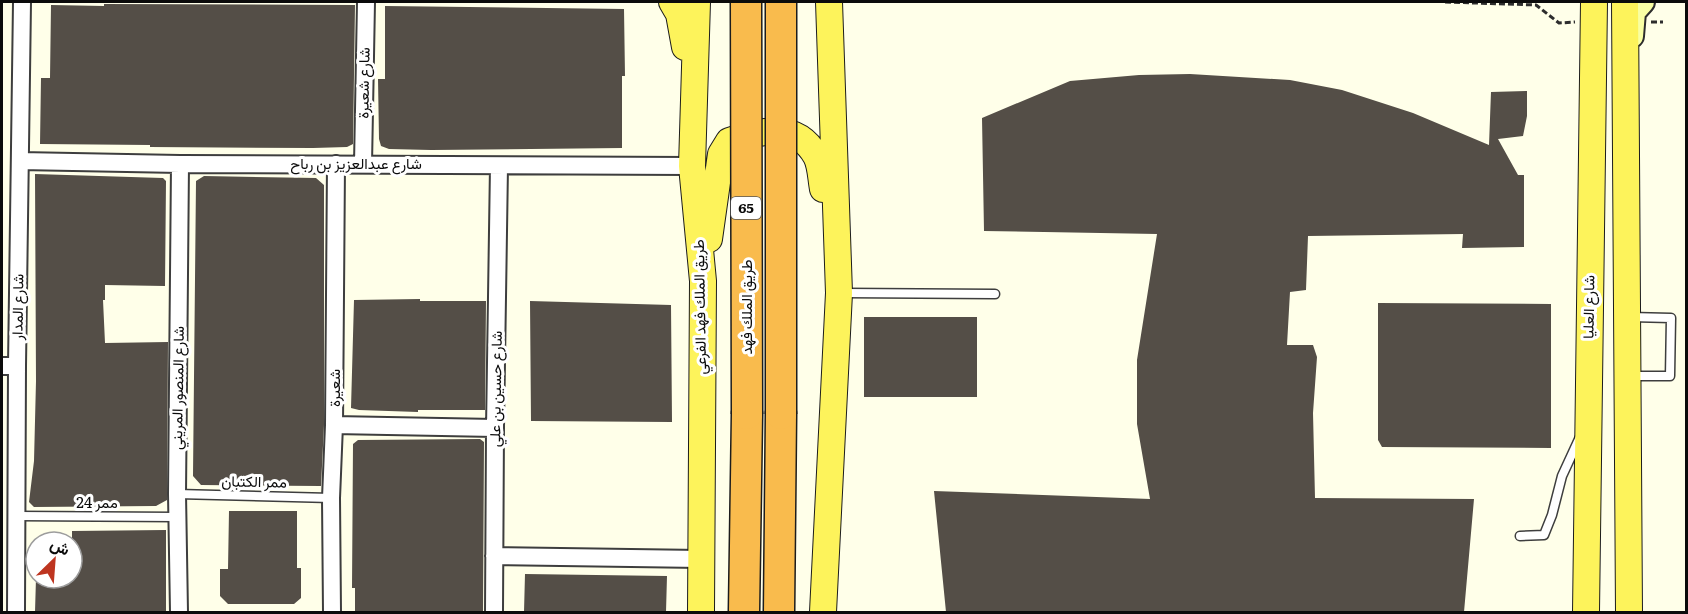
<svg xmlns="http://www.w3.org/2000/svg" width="1688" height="614" viewBox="0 0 1688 614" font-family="Literata,Vazirmatn,serif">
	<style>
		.building { fill: #544e47 }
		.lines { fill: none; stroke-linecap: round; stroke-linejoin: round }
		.lane-casing { stroke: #3e3e3e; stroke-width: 11 }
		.street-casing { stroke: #3e3e3e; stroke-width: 20 }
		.secondary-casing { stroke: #2d2d2d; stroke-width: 26 }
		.primary-casing { stroke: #1c1c1c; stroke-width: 28 }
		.highway-casing { stroke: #1c1c1c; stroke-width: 33 }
		.path { stroke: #2d2d2d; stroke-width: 3; stroke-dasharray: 6 3; stroke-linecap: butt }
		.lane { stroke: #fff; stroke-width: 8 }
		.street { stroke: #fff; stroke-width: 16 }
		.secondary { stroke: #f9ffa4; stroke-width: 22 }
		.primary { stroke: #fdf35b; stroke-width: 26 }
		.highway { stroke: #f9bb4d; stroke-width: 30 }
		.highway-bridge-casing { stroke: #1c1c1c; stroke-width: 33; stroke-linecap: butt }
		.highway-bridge { stroke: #f9bb4d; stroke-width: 30 }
		.labels { text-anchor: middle; stroke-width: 6; stroke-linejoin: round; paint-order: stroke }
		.shield { fill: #fff; stroke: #545454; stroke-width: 1.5 }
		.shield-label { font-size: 14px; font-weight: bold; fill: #0b0b0b }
		.street-label { font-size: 15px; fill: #0b0b0b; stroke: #fff }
	</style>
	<rect width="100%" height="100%" fill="#ffffe9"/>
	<path class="building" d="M104,4L355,5L353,144L347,147L313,148L150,147V145L40,144L41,78H50L51,5L104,6Z
		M385,6L624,9L625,76H622V148L431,150L389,149L381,146L379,139L378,79H385Z
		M1190,74L1290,80L1342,90L1413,113L1489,145L1491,92L1527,91V116L1523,136L1498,139L1518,175H1524V247L1462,248L1463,234L1308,236L1306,290L1290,292L1287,345H1313L1317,357L1313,413L1315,498L1474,499L1464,612H946L934,491L1150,499L1137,424V360L1157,234L984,231L982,118L1070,81L1139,75Z
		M35,174L163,178L166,181L165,286L105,285V300H103L105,343L168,342L167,500L156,506L34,507L29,502L34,461L36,381Z
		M204,176L316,178L324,185V425L321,486L201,485L193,476L196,181Z
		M420,299V301H486L485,410H418V412L359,410L351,408L354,300Z
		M530,301L671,305L672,422L531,421Z
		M1378,303L1551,304V448L1382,447L1378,440Z
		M864,317H977V397H864Z
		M480,439L484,442L483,612H355V588H352L353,444L358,440Z
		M229,511H297V568H301V598L294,604H228L220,596V569H228Z
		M166,530V612H35L36,578H72V531Z
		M525,574L667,576L666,612H524Z"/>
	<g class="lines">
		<g class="lane-casing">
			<path id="lane" d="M843,293L995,294
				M1630,317L1671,318L1670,376H1632
				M177,494L331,498
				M17,516L177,517
				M1520,536L1544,535L1552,515L1562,476L1580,437"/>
		</g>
		<g class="street-casing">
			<path id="street" d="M20,161L180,164L692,166
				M363,164L366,2
				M2,366H17
				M334,425L495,428
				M494,556L701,559
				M16,612L17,366L22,2
				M179,612L177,494L180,164
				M332,612L331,498L334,425L336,164
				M494,612L495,428L499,166"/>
		</g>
		<g class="secondary-casing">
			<path id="secondary" d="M1632,36L1634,12L1643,2"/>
		</g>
		<g class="primary-casing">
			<path id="primary" d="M672,2L679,14L685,47
				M697,2L692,166L703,281L701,612
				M1625,2L1629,612
				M709,239L721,154L729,141C760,131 796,120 816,156C821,165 821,179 823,189
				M823,612L839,293L829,2
				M1586,612L1594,2"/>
		</g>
		<g class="highway-casing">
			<path id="highway" d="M744,612L747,414
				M779,612L781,414"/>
		</g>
		<path class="path" d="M1445,2L1536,5L1559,23L1575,22
			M1651,22H1663"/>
		<use href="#lane" class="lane"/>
		<use href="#street" class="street"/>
		<use href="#secondary" class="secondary"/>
		<use href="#primary" class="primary"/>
		<use href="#highway" class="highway"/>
		<g class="highway-bridge-casing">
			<path id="highway-bridge" d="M746,2L747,414
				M781,414V2"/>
		</g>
		<use href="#highway-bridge" class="highway-bridge"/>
	</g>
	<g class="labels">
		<rect class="shield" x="731" y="197" width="30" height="22" rx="4.5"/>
		<g class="shield-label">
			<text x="746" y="213">65</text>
		</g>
		<g class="street-label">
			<text transform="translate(364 83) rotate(-89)" y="5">شارع شعيرة</text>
			<text x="356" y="169">شارع عبدالعزيز بن رباح</text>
			<text transform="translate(18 307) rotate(-89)" y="5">شارع المدار</text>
			<text transform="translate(700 307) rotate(-91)" y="5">طريق الملك فهد الفرعي</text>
			<text transform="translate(747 307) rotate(-90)" y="5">طريق الملك فهد</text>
			<text transform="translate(1589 307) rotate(-89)" y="5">شارع العليا</text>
			<text transform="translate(178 388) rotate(-89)" y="5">شارع المنصور المريني</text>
			<text transform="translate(335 388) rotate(-90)" y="5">شعيرة</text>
			<text transform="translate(496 389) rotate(-89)" y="5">شارع حسين بن علي</text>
			<text transform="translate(254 482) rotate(1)" y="5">ممر الكتبان</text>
			<text x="97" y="508">ممر 24</text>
		</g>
	</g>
	<rect width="1688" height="614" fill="none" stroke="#0b0b0b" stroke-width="6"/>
	<g transform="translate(54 560) rotate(25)"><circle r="28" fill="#ffffff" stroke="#9d9d9d" stroke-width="1.5"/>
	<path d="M0-4.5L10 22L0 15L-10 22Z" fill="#be3520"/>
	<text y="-9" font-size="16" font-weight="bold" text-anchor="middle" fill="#0b0b0b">ش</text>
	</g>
</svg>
